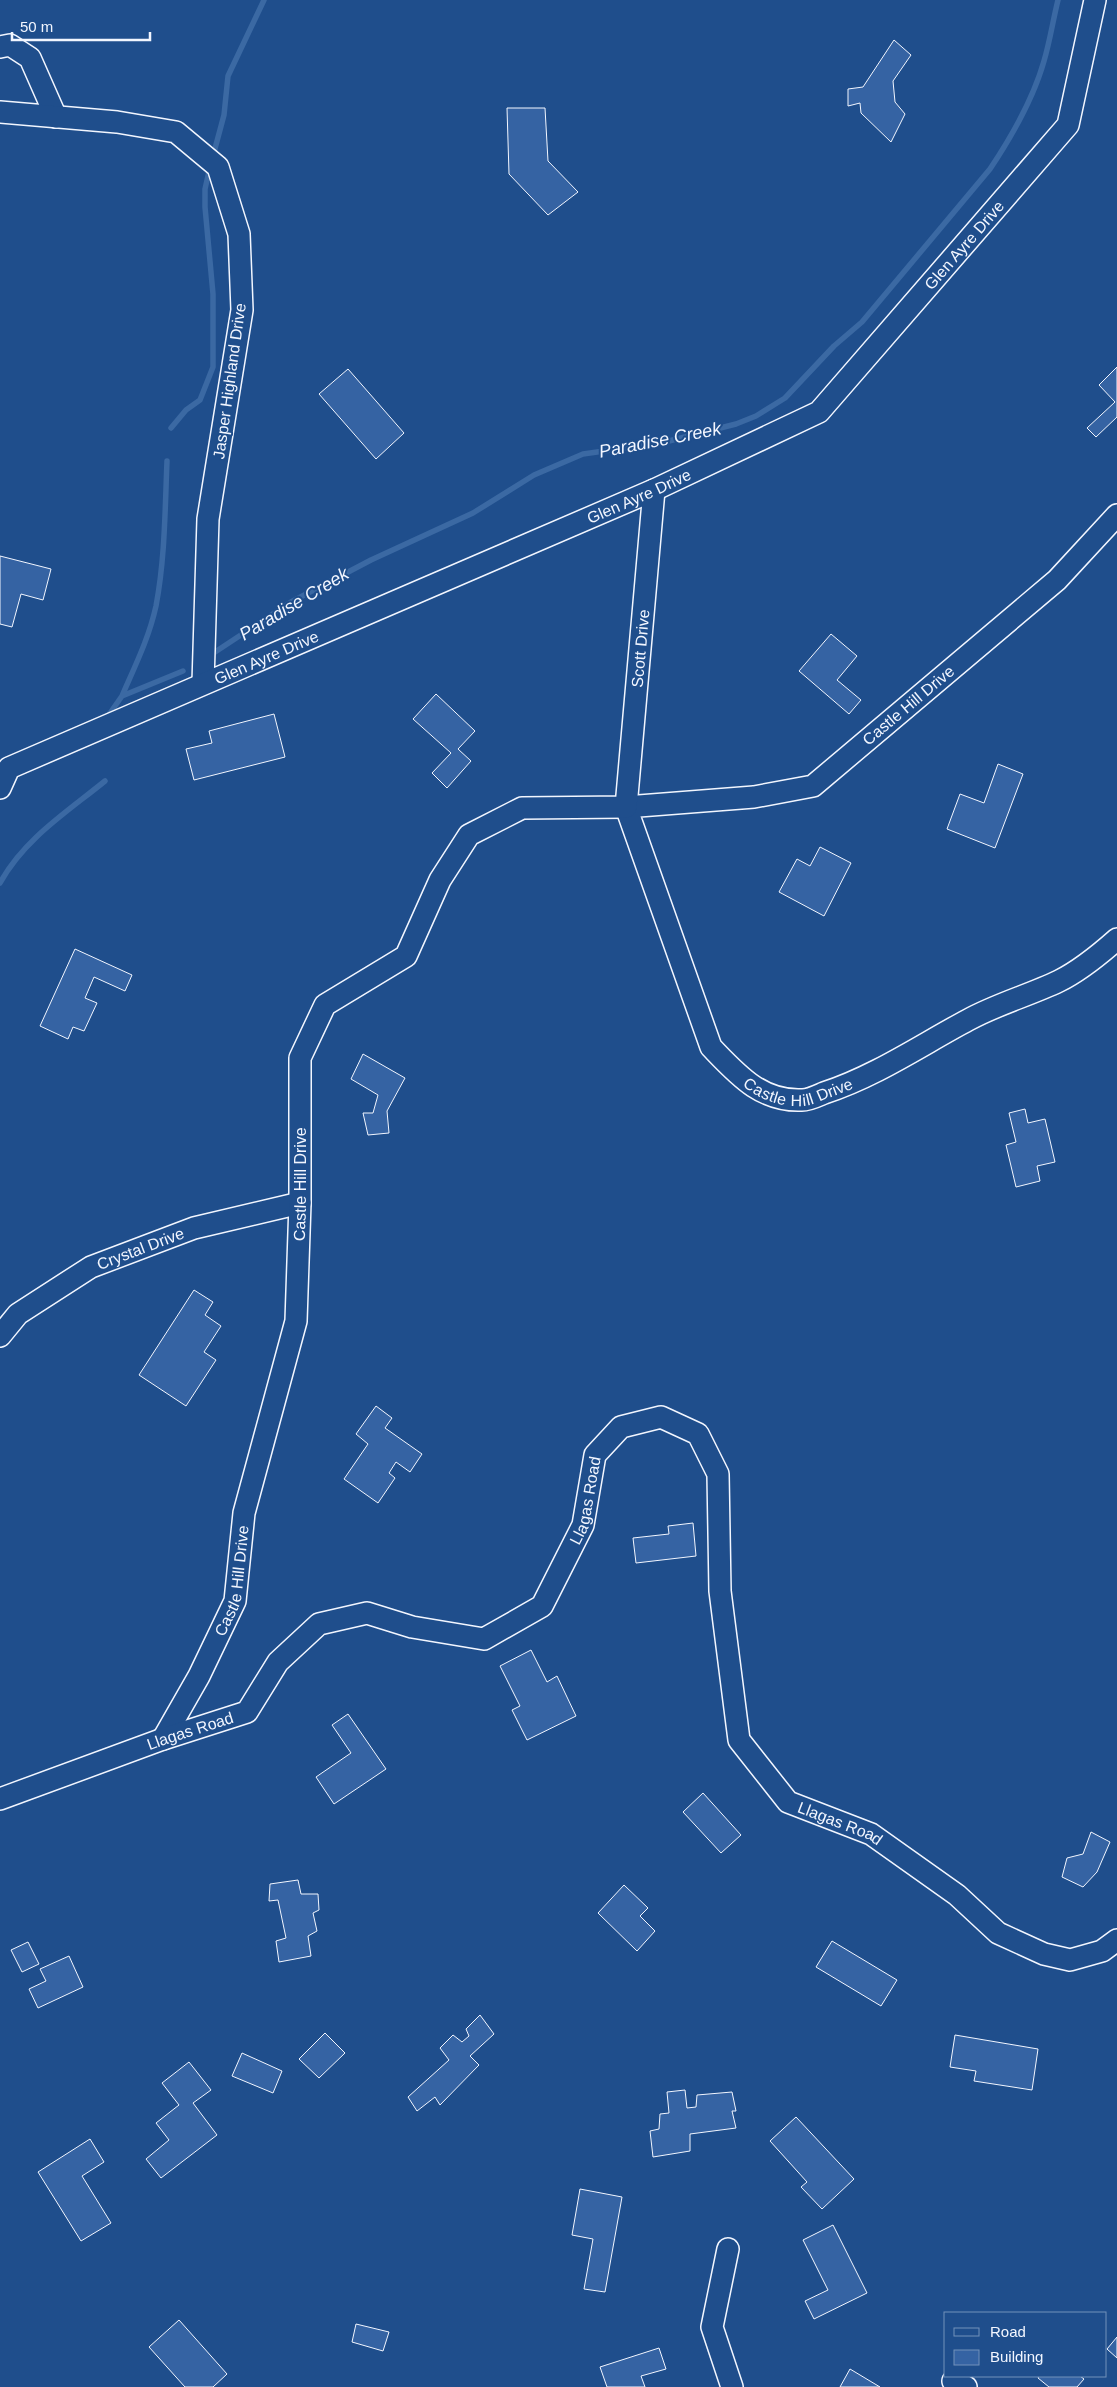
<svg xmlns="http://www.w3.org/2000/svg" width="1117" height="2387" viewBox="0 0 1117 2387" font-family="Arial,sans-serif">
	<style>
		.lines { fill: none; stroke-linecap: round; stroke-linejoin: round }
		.stream { stroke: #3b69a3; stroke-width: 5.5 }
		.building { fill: #3563a3; stroke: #f2f6ff }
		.minor-casing { stroke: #f2f6ff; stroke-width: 24 }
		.minor { stroke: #1f4e8c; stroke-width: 21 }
		.labels { text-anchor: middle; stroke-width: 4; stroke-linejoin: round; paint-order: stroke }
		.street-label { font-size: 16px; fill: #f2f6ff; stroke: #1f4e8c }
		.water-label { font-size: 18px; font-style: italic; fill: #f2f6ff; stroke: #1f4e8c }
	</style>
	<rect width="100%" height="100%" fill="#1f4e8c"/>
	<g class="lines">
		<path class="stream" d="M213,156L224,115L228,76L264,0
			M171,428L186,410L200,400L213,367V294L205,207V189L210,167
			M209,656L291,602L371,560L473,513L534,475L583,454L661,443L736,424L756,416L785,398L834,346L862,322L990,169C1012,136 1033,100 1044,61C1050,41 1053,20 1058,0
			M122,696C135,666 149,638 156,606C165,559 165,509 167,461
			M108,716L122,696L183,671
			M0,883C24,839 67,812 105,781"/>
	</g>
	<path class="building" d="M894,40L911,55L893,81L895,102L905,114L891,142L861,113L860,103L848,106V89L863,87Z
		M507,108H545L548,161L578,192L548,215L509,174Z
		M1117,367V417L1096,437L1087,428L1115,402L1099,385Z
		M348,369L404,433L376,459L319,394Z
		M0,556L51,569L43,600L21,594L12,627L0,624Z
		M831,634L857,656L837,680L861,700L849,714L799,671Z
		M436,694L475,731L458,749L471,761L447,788L432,773L451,753L413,719Z
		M274,714L285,757L194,780L186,749L212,743L209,731Z
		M998,764L1023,774L995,848L947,829L960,794L984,803Z
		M820,847L851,863L824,916L779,892L797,859L810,866Z
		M75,949L132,975L125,991L94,977L85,998L97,1003L84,1031L73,1027L68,1039L40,1026Z
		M363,1054L405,1078L387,1111L389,1133L368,1135L363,1113H373L378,1095L351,1079Z
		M1025,1109L1028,1123L1045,1119L1055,1162L1037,1166L1040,1181L1016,1187L1006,1145L1016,1142L1009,1113Z
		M194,1290L213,1302L205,1315L221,1326L204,1352L216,1360L186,1406L139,1375Z
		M376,1406L392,1418L385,1428L422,1454L410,1472L396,1462L389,1473L395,1478L378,1503L344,1479L368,1444L356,1434Z
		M693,1523L696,1556L636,1563L633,1538L669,1534L668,1526Z
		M531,1650L547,1682L557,1676L576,1716L527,1740L512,1710L520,1706L500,1666Z
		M348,1714L386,1769L334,1804L316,1777L351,1753L332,1725Z
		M703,1793L741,1835L721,1853L683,1812Z
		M1091,1832L1110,1842L1097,1872L1083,1887L1062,1877L1067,1858L1083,1854Z
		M298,1880L301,1894H318L319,1910L313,1913L317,1931L308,1936L311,1956L279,1962L276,1941L286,1938L278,1900L269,1901L270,1884Z
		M624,1885L648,1908L640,1916L655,1931L637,1951L598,1913Z
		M832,1941L897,1980L881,2006L816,1967Z
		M28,1942L39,1964L22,1972L11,1950Z
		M69,1956L83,1987L38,2008L29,1989L46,1981L40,1969Z
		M480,2015L494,2034L470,2056L479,2065L440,2105L435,2097L417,2111L408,2097L449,2060L440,2048L453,2035L462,2042L469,2036L466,2029Z
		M325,2033L345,2053L319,2078L299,2059Z
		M955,2035L1038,2049L1032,2090L974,2081L976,2071L950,2067Z
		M242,2053L282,2071L273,2093L232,2076Z
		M189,2062L211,2090L193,2103L217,2135L161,2178L146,2159L169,2140L156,2123L179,2105L162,2083Z
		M685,2090L687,2108L696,2107L697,2095L732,2092L736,2111H732L736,2128L690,2134V2151L653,2157L650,2131L659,2129L660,2114L669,2113L667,2092Z
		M796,2117L854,2179L822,2209L801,2187L807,2182L770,2141Z
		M90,2139L104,2162L82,2176L111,2223L81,2241L38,2172Z
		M580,2189L622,2197L605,2292L584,2289L593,2239L572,2235Z
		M833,2225L867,2293L814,2319L805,2301L828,2290L803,2240Z
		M179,2320L227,2374L213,2387H185L149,2347Z
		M356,2324L389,2332L383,2351L352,2342Z
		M1117,2337V2358L1107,2349Z
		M659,2348L666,2369L641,2376L645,2387H607L600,2367Z
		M850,2369L880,2387H840Z
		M1039,2376H1080L1084,2379L1077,2387H1049L1038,2378Z"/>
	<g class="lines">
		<g class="minor-casing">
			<g id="minor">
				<path d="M0,47L10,45L30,58L56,117"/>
				<path d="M0,112L117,122L176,132L218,167L239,234L242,310L208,519L203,683"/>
				<path id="s1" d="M1117,515L1057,580L813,786L754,797L626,807L711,1047C737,1074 761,1102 802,1100C809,1100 817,1096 824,1093C876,1076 921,1045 968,1020C997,1004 1030,995 1059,981C1081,970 1099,955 1117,939"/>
				<path id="s2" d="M0,788L9,768L654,490L819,412L1068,125L1095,0"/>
				<path id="s3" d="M0,1336L18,1314L91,1267L194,1228L300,1203"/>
				<path id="s4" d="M163,1739L199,1676L235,1601L244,1513L296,1321L300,1203V1058L325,1005L406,956L440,880L469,835L522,808L626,807L654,490"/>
				<path id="s5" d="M0,1799L163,1739L247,1712L278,1662L319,1624L367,1613L412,1627L484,1639L542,1606L583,1525L595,1455L621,1427L661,1417L698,1434L718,1474L720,1591L739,1740L788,1802L871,1834L957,1895L998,1933L1044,1954L1070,1960L1102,1951L1117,1940"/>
				<path d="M728,2249L712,2327L732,2387"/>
				<path d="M953,2381L966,2387"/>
			</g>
		</g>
		<use href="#minor" class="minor"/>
	</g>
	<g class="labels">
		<g class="street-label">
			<text dy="6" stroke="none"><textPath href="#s2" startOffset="1128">Glen Ayre Drive</textPath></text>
			<text transform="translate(229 381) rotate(-82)" y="6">Jasper Highland Drive</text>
			<text dy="6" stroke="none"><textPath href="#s2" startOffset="708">Glen Ayre Drive</textPath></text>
			<text dy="6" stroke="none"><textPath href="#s4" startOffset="1319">Scott Drive</textPath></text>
			<text dy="6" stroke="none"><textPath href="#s2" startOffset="302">Glen Ayre Drive</textPath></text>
			<text transform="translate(908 705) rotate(-40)" y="6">Castle Hill Drive</text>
			<text dy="6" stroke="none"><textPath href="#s1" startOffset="956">Castle Hill Drive</textPath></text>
			<text dy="6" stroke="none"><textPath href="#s4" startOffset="580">Castle Hill Drive</textPath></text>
			<text dy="6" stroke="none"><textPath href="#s3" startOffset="168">Crystal Drive</textPath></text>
			<text dy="6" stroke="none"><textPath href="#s5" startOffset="728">Llagas Road</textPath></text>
			<text dy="6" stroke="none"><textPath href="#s4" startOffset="175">Castle Hill Drive</textPath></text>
			<text dy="6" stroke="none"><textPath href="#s5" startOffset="202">Llagas Road</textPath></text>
			<text dy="6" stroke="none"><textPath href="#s5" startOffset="1342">Llagas Road</textPath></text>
		</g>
		<g class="water-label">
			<text transform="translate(660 440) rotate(-11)" y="6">Paradise Creek</text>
			<text transform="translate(294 604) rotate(-31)" y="6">Paradise Creek</text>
		</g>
	</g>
	<rect x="944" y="2312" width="162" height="65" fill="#1f4e8c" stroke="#7391ba"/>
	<rect x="954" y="2328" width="25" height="8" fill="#1f4e8c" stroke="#7391ba"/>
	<text x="990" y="2337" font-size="15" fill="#f2f6ff">Road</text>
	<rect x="954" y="2350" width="25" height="15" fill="#3563a3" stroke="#7391ba"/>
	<text x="990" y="2362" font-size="15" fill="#f2f6ff">Building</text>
	<path d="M12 32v8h138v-8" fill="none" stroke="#f2f6ff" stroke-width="2.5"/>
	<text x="20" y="32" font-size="15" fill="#f2f6ff" stroke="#1f4e8c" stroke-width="4" paint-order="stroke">50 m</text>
</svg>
